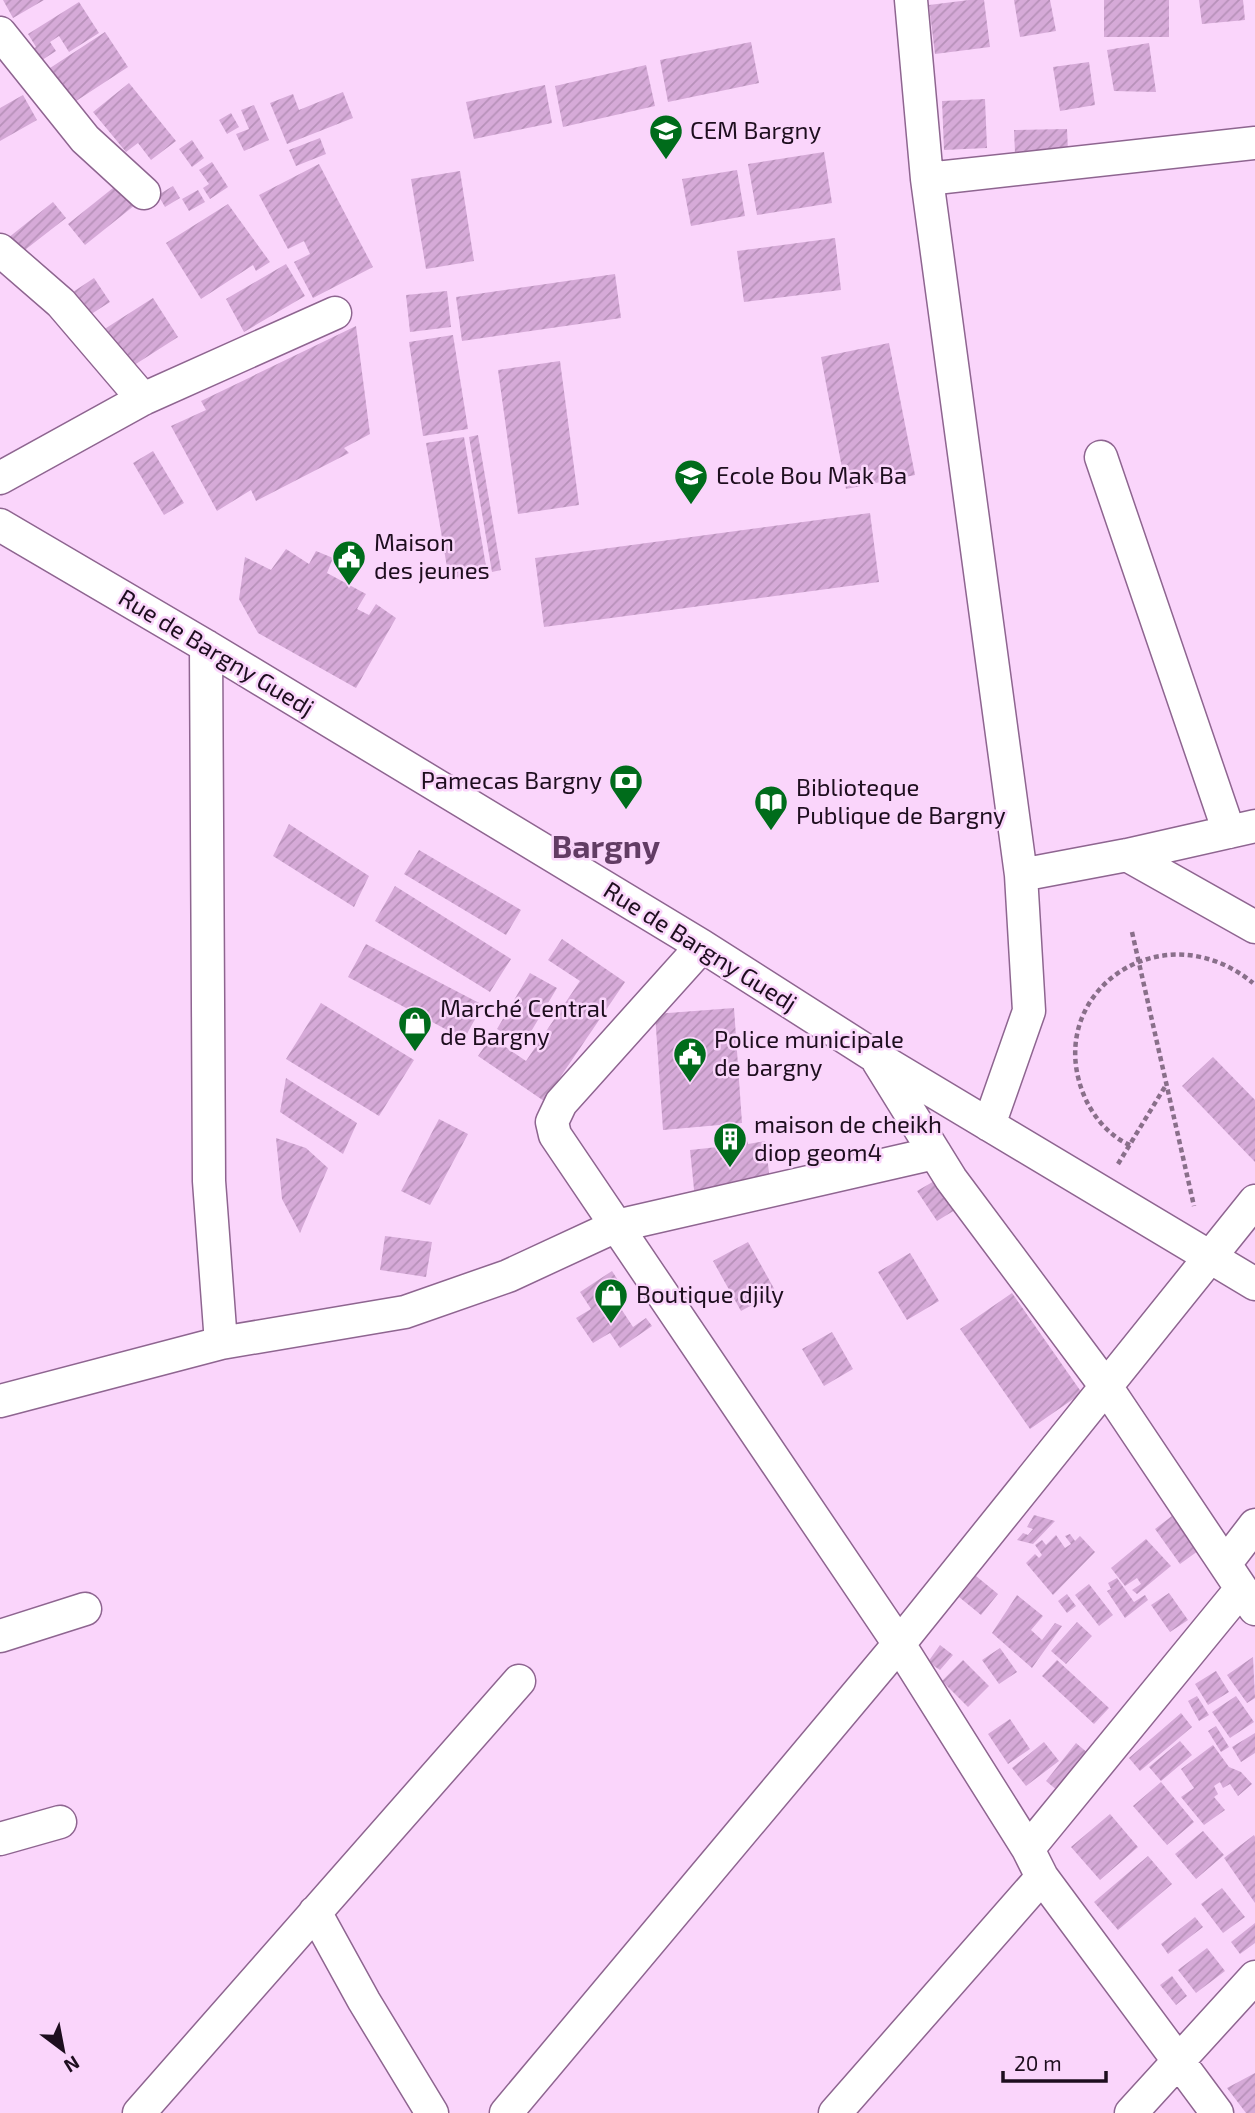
<svg xmlns="http://www.w3.org/2000/svg" width="1255" height="2113" viewBox="0 0 1255 2113" font-family="'Exo 2',sans-serif">
	<style>
		.building { fill: url(#building-hatch) }
		.lines { fill: none; stroke-linecap: round; stroke-linejoin: round }
		.street-casing { stroke: #8e6590; stroke-width: 35 }
		.path { stroke: #896f8a; stroke-width: 4.5; stroke-dasharray: 5 3.5; stroke-linecap: butt }
		.street { stroke: #fff; stroke-width: 32 }
		.labels { text-anchor: middle; stroke-width: 5; stroke-linejoin: round; paint-order: stroke }
		.poi-label { font-size: 24px; fill: #1e0e1f; stroke: #fad5fb; text-anchor: start }
		.street-label { font-size: 24px; fill: #1e0e1f; stroke: #fad5fb }
		.district-label { font-size: 32px; font-weight: bold; fill: #623c64; stroke: #fad5fb }
	</style>
	<defs>
		<pattern id="building-hatch" width="6" height="6" patternUnits="userSpaceOnUse" patternTransform="scale(1.75)"><rect width="6" height="6" fill="#d6aad8"/><path d="M-1 1l2-2M0 6l6-6M5 7l2-2" fill="none" stroke="#b791b9"/></pattern>
	</defs>
	<rect width="100%" height="100%" fill="#fad5fb"/>
	<path class="building" d="M3,0H44L13,18Z
		M969,0H984L990,47L935,54L929,5Z
		M1014,0H1050L1056,31L1020,37Z
		M1104,0H1169V37H1104Z
		M1199,0H1243L1245,20L1202,24Z
		M79,2L99,33L69,52L59,36L50,42L56,51L39,62L31,50L36,47L28,34Z
		M105,32L128,67L70,105L47,70Z
		M751,42L759,83L668,102L660,60Z
		M1149,43L1156,92L1114,91L1107,50Z
		M1089,62L1095,105L1060,111L1053,67Z
		M646,65L655,106L563,127L555,86Z
		M129,83L176,141L151,160L138,143L126,152L93,112Z
		M545,85L552,123L474,139L466,102Z
		M343,92L353,118L287,144L270,103L293,94L299,110Z
		M23,95L37,120L0,141V108Z
		M985,99L987,148L944,150L942,101Z
		M254,105L269,140L244,151L236,134L249,129L241,110Z
		M231,113L239,127L227,134L219,120Z
		M1067,129L1068,151L1015,153L1014,130Z
		M320,138L326,154L296,166L289,150Z
		M192,140L204,158L192,167L179,149Z
		M824,152L832,203L757,215L748,164Z
		M212,162L228,187L210,199L203,188L209,184L199,170Z
		M319,164L373,267L313,298L294,262L310,254L304,241L288,249L259,195Z
		M737,170L745,216L691,226L682,179Z
		M460,171L474,261L426,269L411,179Z
		M123,180L140,201L85,245L68,224Z
		M173,186L180,198L165,207L158,195Z
		M198,190L205,202L189,211L182,199Z
		M53,202L66,218L21,253L8,238Z
		M228,204L270,262L256,271L253,265L201,299L166,243Z
		M835,238L841,290L744,302L737,251Z
		M286,264L305,296L244,332L226,299Z
		M615,274L621,318L462,341L456,297Z
		M94,278L110,302L82,320L67,296Z
		M447,291L451,327L410,332L406,295Z
		M153,298L178,337L128,369L103,330Z
		M356,326L370,434L344,448L349,453L256,501L251,490L217,511L171,426L206,410L201,401Z
		M453,335L468,429L423,436L409,342Z
		M889,343L915,475L846,489L821,357Z
		M560,361L579,505L518,514L498,370Z
		M478,435L501,570L492,572L469,437Z
		M464,437L487,572L449,579L426,443Z
		M153,451L184,503L164,515L133,463Z
		M870,513L879,582L544,627L535,558Z
		M286,549L309,564L316,551L333,558L327,573L366,594L357,609L369,615L376,604L396,618L356,688L258,633L239,599L245,557L271,570Z
		M289,824L369,876L354,907L273,856Z
		M419,850L521,910L506,935L404,874Z
		M395,886L511,959L490,992L375,921Z
		M562,939L625,982L544,1101L478,1056L491,1037L526,1061L580,981L548,960Z
		M366,944L483,1005L464,1039L348,977Z
		M530,973L557,988L523,1045L497,1029Z
		M321,1003L414,1060L379,1116L286,1059Z
		M734,1008L742,1123L663,1130L655,1014Z
		M1213,1057L1255,1100V1162L1182,1086Z
		M286,1078L357,1123L343,1154L280,1112Z
		M439,1119L468,1134L430,1205L401,1191Z
		M744,1130L748,1144L765,1141L771,1188L695,1199L690,1150L718,1147L715,1133Z
		M276,1138L306,1148L328,1168L300,1233L282,1199Z
		M936,1180L955,1210L937,1221L917,1191Z
		M385,1236L432,1242L426,1277L380,1270Z
		M748,1242L776,1292L741,1311L713,1261Z
		M910,1253L939,1301L907,1320L878,1272Z
		M612,1271L627,1294L616,1301L633,1327L646,1318L652,1326L620,1348L610,1333L593,1343L576,1318L591,1309L580,1292Z
		M1012,1293L1082,1393L1030,1429L960,1329Z
		M832,1332L853,1369L824,1386L802,1349Z
		M1034,1515L1055,1521L1033,1544L1017,1540L1023,1533L1028,1535L1033,1529L1027,1527Z
		M1172,1516L1198,1551L1180,1564L1155,1529Z
		M1070,1534L1075,1541L1080,1536L1095,1552L1053,1595L1026,1563L1035,1554L1039,1558L1042,1555L1035,1545L1042,1540L1046,1545L1056,1535L1065,1548L1071,1544L1065,1536Z
		M1146,1539L1171,1566L1137,1594L1132,1590L1141,1584L1137,1578L1125,1586L1111,1568Z
		M976,1576L998,1594L981,1615L959,1597Z
		M1117,1578L1134,1602L1145,1595L1148,1600L1125,1618L1107,1591L1111,1589L1108,1583Z
		M1089,1584L1113,1615L1099,1626L1075,1595Z
		M1169,1593L1188,1620L1170,1632L1151,1605Z
		M1067,1594L1076,1606L1067,1613L1058,1601Z
		M1017,1595L1043,1616L1031,1630L1042,1640L1055,1623L1062,1626L1032,1668L992,1633Z
		M1077,1622L1092,1636L1066,1664L1051,1651Z
		M940,1645L953,1655L940,1670L928,1662Z
		M1000,1648L1017,1672L999,1684L982,1660Z
		M1253,1657L1255,1698L1247,1703L1227,1675Z
		M963,1660L989,1686L968,1707L942,1681Z
		M1057,1660L1109,1708L1094,1724L1042,1676Z
		M1216,1671L1229,1692L1208,1705L1195,1684Z
		M1197,1696L1209,1715L1199,1721L1188,1701Z
		M1236,1696L1254,1722L1230,1738L1212,1712Z
		M1181,1713L1192,1727L1140,1771L1129,1758Z
		M1010,1719L1030,1749L1008,1764L988,1734Z
		M1216,1726L1229,1747L1221,1752L1208,1731Z
		M1255,1733V1753L1241,1762L1232,1747Z
		M1180,1741L1192,1755L1161,1781L1149,1767Z
		M1044,1742L1059,1761L1026,1786L1012,1768Z
		M1076,1743L1089,1754L1058,1791L1046,1781Z
		M1213,1745L1229,1767L1241,1772L1252,1784L1238,1796L1230,1784L1223,1788L1220,1782L1214,1786L1218,1794L1214,1797L1225,1810L1204,1825L1181,1797L1194,1788L1181,1769Z
		M1161,1782L1194,1822L1167,1845L1133,1806Z
		M1110,1814L1138,1847L1100,1880L1071,1847Z
		M1203,1831L1224,1855L1196,1879L1175,1854Z
		M1254,1835L1255,1837V1903L1224,1858Z
		M1148,1856L1172,1884L1118,1930L1094,1902Z
		M1222,1888L1245,1917L1223,1933L1201,1904Z
		M1195,1917L1203,1927L1168,1954L1161,1944Z
		M1255,1923V1943L1240,1954L1231,1942Z
		M1207,1948L1225,1971L1196,1993L1178,1970Z
		M1172,1976L1187,1996L1176,2005L1160,1985Z
		M1255,2073V2113H1246L1227,2088Z"/>
	<g class="lines">
		<g class="street-casing">
			<path id="street" d="M911,0L927,179L1021,875L1029,1011L989,1125
				M0,33L85,139L144,193
				M927,179L1255,143
				M0,250L61,303L143,399
				M1101,457L1229,832
				M0,478L143,399L335,313
				M0,525L206,646L702,946L876,1057L1255,1284
				M206,646L209,1181L221,1343
				M1127,855L1255,927
				M1021,875L1127,855L1255,826
				M702,946L561,1103L552,1122L555,1135L899,1644L1028,1849L1042,1877L1217,2113
				M878,1061L951,1179L1107,1388L1255,1609
				M0,1401L221,1343L405,1312L508,1276L616,1226L935,1153
				M1225,1564L1255,1525
				M0,1636L85,1609
				M0,1839L60,1822
				M1028,1849L1241,1589
				M315,1912L364,2001L432,2113
				M139,2113L519,1681
				M506,2113L899,1644L1255,1201
				M835,2113L1042,1877
				M1131,2113L1255,1977"/>
		</g>
		<path class="path" d="M1132,932L1194,1206
			M1130,1145C1111,1137 1095,1119 1086,1100C1038,996 1160,907 1253,983
			M1118,1164L1166,1085"/>
		<use href="#street" class="street"/>
	</g>
	<defs>
		<g id="school-pin" transform="scale(1.75)"><path d="M0 17L-7.5 6A9.5 9.5 0 1 1 7.5 6Z" fill="#006c1b" stroke="#fad5fb"/><path d="M0-5L7-2L0 1L-7-2ZM-4 1L0 2.5L4 1V4Q0 6-4 4Z" fill="#fff"/></g>
		<g id="civic-pin" transform="scale(1.75)"><path d="M0 17L-7.5 6A9.5 9.5 0 1 1 7.5 6Z" fill="#006c1b" stroke="#fad5fb"/><path d="M-.6-6.5H3V-4.5H.6V-3L4-1V1h2V6H-6V1h2V-1L-.6-3ZM-1.2 2.5V6h2.4V2.5Z" fill="#fff"/></g>
		<g id="bank-pin" transform="scale(1.75)"><path d="M0 17L-7.5 6A9.5 9.5 0 1 1 7.5 6Z" fill="#006c1b" stroke="#fad5fb"/><path d="M-6-4H6V4H-6ZM0-2.3a2.3 2.3 0 1 0 0 4.6a2.3 2.3 0 1 0 0-4.6Z" fill="#fff"/></g>
		<g id="library-pin" transform="scale(1.75)"><path d="M0 17L-7.5 6A9.5 9.5 0 1 1 7.5 6Z" fill="#006c1b" stroke="#fad5fb"/><path d="M-6-4Q-3-5.5-.7-3.5V5Q-3 3-6 4ZM6-4Q3-5.5 .7-3.5V5Q3 3 6 4Z" fill="#fff"/></g>
		<g id="shop-pin" transform="scale(1.75)"><path d="M0 17L-7.5 6A9.5 9.5 0 1 1 7.5 6Z" fill="#006c1b" stroke="#fad5fb"/><path d="M-5-2.5h2.3a2.7 3.5 0 0 1 5.4 0H5L5.5 6h-11ZM-1.5-2.5h3a1.5 2.3 0 0 0-3 0Z" fill="#fff"/></g>
		<g id="building-pin" transform="scale(1.75)"><path d="M0 17L-7.5 6A9.5 9.5 0 1 1 7.5 6Z" fill="#006c1b" stroke="#fad5fb"/><path d="M-4-6H4V6H1V3H-1V6H-4ZM-2.5-4.3h1.7v1.8h-1.7ZM.8-4.3h1.7v1.8H.8ZM-2.5-1h1.7V.8h-1.7ZM.8-1h1.7V.8H.8Z" fill="#fff"/></g>
	</defs>
	<g fill-rule="evenodd">
		<use href="#school-pin" x="666" y="131"/>
		<use href="#school-pin" x="691" y="476"/>
		<use href="#civic-pin" x="349" y="557"/>
		<use href="#bank-pin" x="626" y="781"/>
		<use href="#library-pin" x="771" y="802"/>
		<use href="#shop-pin" x="415" y="1023"/>
		<use href="#civic-pin" x="690" y="1054"/>
		<use href="#building-pin" x="730" y="1139"/>
		<use href="#shop-pin" x="611" y="1295"/>
	</g>
	<g class="labels">
		<g class="poi-label">
			<text x="690" y="139">CEM Bargny</text>
			<text x="716" y="484">Ecole Bou Mak Ba</text>
			<text x="374" y="551">Maison<tspan x="374" dy="28">des jeunes</tspan></text>
			<text x="602" y="789" text-anchor="end">Pamecas Bargny</text>
			<text x="796" y="796">Biblioteque<tspan x="796" dy="28">Publique de Bargny</tspan></text>
			<text x="440" y="1017">Marché Central<tspan x="440" dy="28">de Bargny</tspan></text>
			<text x="714" y="1048">Police municipale<tspan x="714" dy="28">de bargny</tspan></text>
			<text x="754" y="1133">maison de cheikh<tspan x="754" dy="28">diop geom4</tspan></text>
			<text x="636" y="1303">Boutique djily</text>
		</g>
		<g class="street-label">
			<text transform="translate(216 653) rotate(31)" y="8">Rue de Bargny Guedj</text>
			<text transform="translate(700 947) rotate(32)" y="8">Rue de Bargny Guedj</text>
		</g>
		<g class="district-label">
			<text x="606" y="858">Bargny</text>
		</g>
	</g>
	<g transform="translate(63 2050) rotate(148)" stroke="#fad5fb" stroke-width="5" paint-order="stroke">
	<path d="M0-5L12 26L0 18L-12 26Z" fill="#1e0e1f"/>
	<text y="-10" font-size="19" font-weight="bold" text-anchor="middle" fill="#1e0e1f">N</text>
	</g>
	<path d="M1003 2071v10h103v-10" fill="none" stroke="#1e0e1f" stroke-width="3.5"/>
	<text x="1014" y="2071" font-size="21" fill="#1e0e1f" stroke="#fad5fb" stroke-width="5" paint-order="stroke">20 m</text>
</svg>
